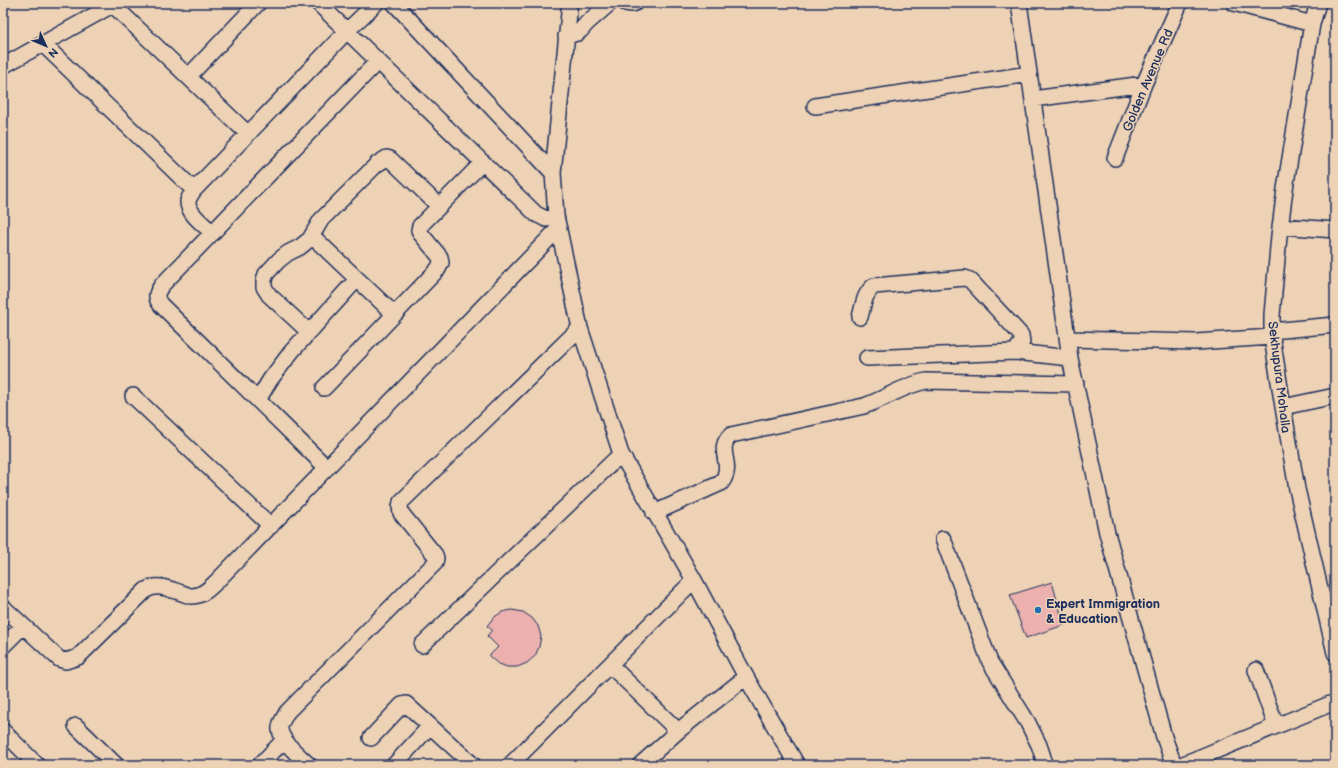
<svg xmlns="http://www.w3.org/2000/svg" width="1338" height="768" viewBox="0 0 1338 768" font-family="'Balsamiq Sans',sans-serif">
	<style>
		.building { fill: #ecb0af; stroke: #1b2f5e }
		.lines { fill: none; stroke-linecap: round; stroke-linejoin: round }
		.minor-casing { stroke: #1b2f5e; stroke-width: 18 }
		.minor { stroke: #eed2b5; stroke-width: 15 }
		.poi-dot { fill: #1f6fb2; stroke: #eed2b5; stroke-width: 1.5 }
		.labels { text-anchor: middle; stroke-width: 3; stroke-linejoin: round; paint-order: stroke }
		.street-label { font-size: 13px; fill: #1b2f5e; stroke: #eed2b5 }
		.poi-label { font-size: 13px; font-weight: bold; fill: #1b2f5e; stroke: #eed2b5; text-anchor: start }
	</style>
	<rect width="100%" height="100%" fill="#eed2b5"/>
	<filter id="ink" filterUnits="userSpaceOnUse"><feTurbulence type="fractalNoise" baseFrequency=".025" numOctaves="2"/><feDisplacementMap in="SourceGraphic" scale="8" xChannelSelector="R" yChannelSelector="G"/><feConvolveMatrix kernelMatrix="1 2 1 2 8 2 1 2 1" color-interpolation-filters="sRGB"/></filter>
	<g filter="url(#ink)">
		<path class="building" d="M1052,582L1064,625L1026,638L1010,595Z
			M512,610L523,612L532,618L538,626L541,636L539,647L535,656L527,663L517,667H507L497,663L489,656L498,647L487,636L492,630L487,626L493,618L502,612Z"/>
		<g class="lines">
			<g class="minor-casing">
				<path id="minor" d="M318,3L536,214L546,219L556,216
					M394,3L553,173
					M569,3V13L553,173L556,216L580,328L621,454L694,580L746,677L797,765
					M625,3L632,4L635,3
					M1019,3L1070,358L1107,533L1164,737L1174,765
					M1234,3L1312,24
					M1318,3L1312,24L1285,189L1279,236L1272,315V337L1283,407L1297,489L1335,653
					M113,5L247,133
					M566,36L577,33L581,30L587,23L610,3
					M43,44L194,190
					M3,66L116,3
					M188,77L258,3
					M1033,99L1144,84
					M815,106L1029,74
					M1115,158L1144,84L1180,3
					M1280,226L1335,230
					M213,233C204,225 187,213 188,201C189,197 192,193 194,190L347,31L376,3
					M312,236L394,314
					M860,317C863,307 864,293 874,286L965,278L970,280L1021,335L1022,342L1015,352
					M1272,331L1335,325
					M309,332L269,295L264,287V280L266,274L279,260L288,253L300,247L310,239L321,220L377,164L387,158L390,159L439,206
					M1068,339L1196,342L1272,337
					M867,358L1015,352L1070,358
					M324,388L438,269L441,263L440,257L421,234L419,230L420,226L483,162
					M133,396L271,526
					M258,400L270,380L292,351L357,279
					M1283,407L1335,396
					M327,468L161,305C154,297 157,292 162,285L378,61
					M654,513L721,483C736,464 714,450 731,435L864,406C885,399 904,385 926,381L1076,384
					M943,539L990,662L1028,723L1039,745L1043,757V765
					M3,607L59,659L66,661L78,657L146,590C158,583 169,589 182,593C185,594 189,596 191,596C202,597 211,587 218,580L559,228
					M422,645L621,454
					M3,646L23,626
					M610,665L678,731
					M1256,670L1276,726
					M76,726L116,765
					M3,731L37,765
					M371,738L402,705L406,704L473,765
					M260,765L284,740
					M309,765C300,757 282,742 280,730C279,724 284,718 287,712L435,563L436,558L435,555L401,513L400,507L401,502L580,328
					M394,765L430,726
					M510,765L694,580
					M640,765L678,731L746,677
					M1181,765L1335,702"/>
			</g>
			<use href="#minor" class="minor"/>
		</g>
	</g>
	<circle class="poi-dot" cx="1038" cy="610" r="4"/>
	<g class="labels">
		<g class="street-label">
			<text transform="translate(1147 80) rotate(-67)" y="5">Golden Avenue Rd</text>
			<text transform="translate(1280 377) rotate(83)" y="5">Sekhupura Mohalla</text>
		</g>
		<g class="poi-label">
			<text x="1046" y="608">Expert Immigration<tspan x="1046" dy="15">&amp; Education</tspan></text>
		</g>
	</g>
	<rect width="1338" height="768" fill="none" stroke="#eed2b5" stroke-width="16"/>
	<rect x="8" y="8" width="1322" height="752" fill="none" stroke="#1b2f5e" stroke-width="1.5" filter="url(#ink)"/>
	<g transform="translate(46 46) rotate(134)" stroke="#eed2b5" stroke-width="3" paint-order="stroke">
	<path d="M0-3L7 15L0 10L-7 15Z" fill="#1b2f5e"/>
	<text y="-6" font-size="11" font-weight="bold" text-anchor="middle" fill="#1b2f5e">N</text>
	</g>
</svg>
